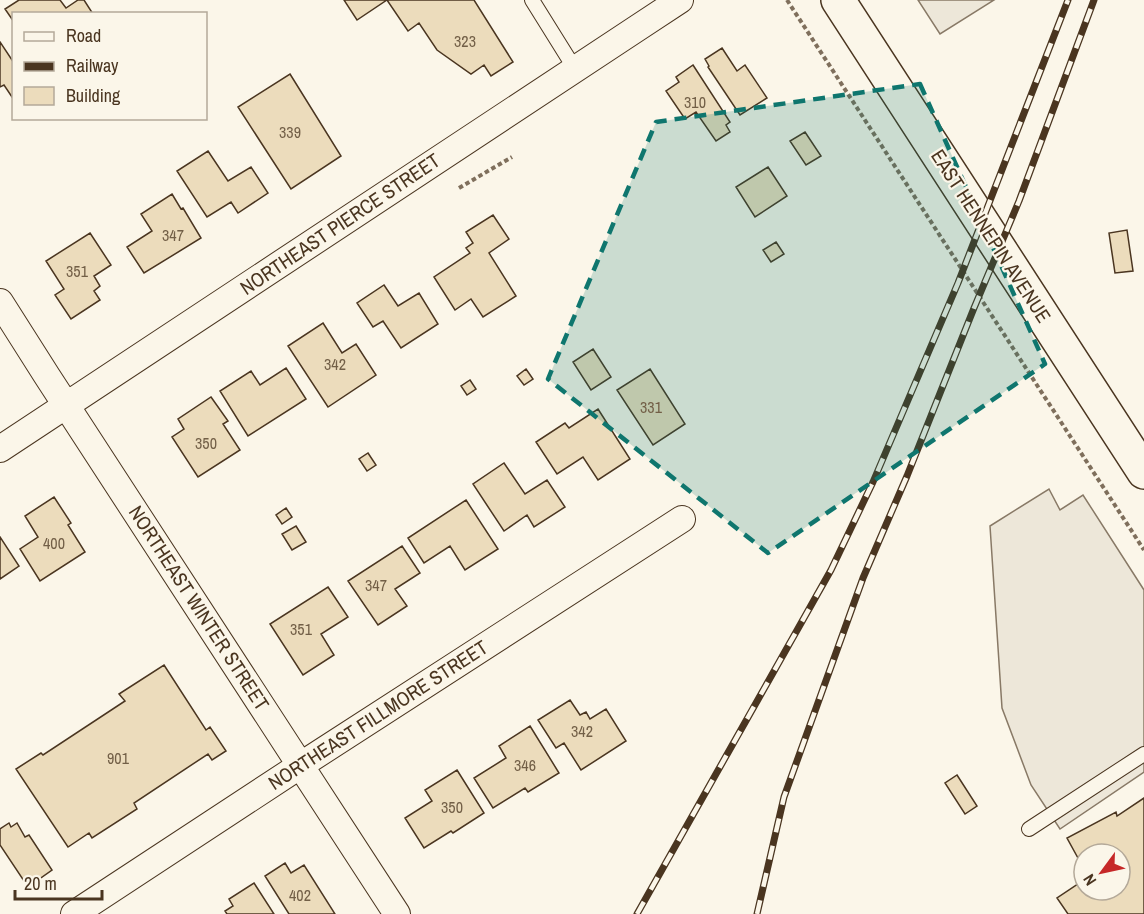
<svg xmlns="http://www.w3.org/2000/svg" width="1144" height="914" viewBox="0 0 1144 914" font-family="'Archivo Narrow',sans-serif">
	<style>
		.parking { fill: #ede7d9; stroke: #887966; stroke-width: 1.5 }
		.building { fill: #ecdcbc; stroke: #4a3520; stroke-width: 1.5 }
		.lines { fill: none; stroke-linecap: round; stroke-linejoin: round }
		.service-casing { stroke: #4a3520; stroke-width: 16 }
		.minor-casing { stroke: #4a3520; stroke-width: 28 }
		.secondary-casing { stroke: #4a3520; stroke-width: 36 }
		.path { stroke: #7f6f5c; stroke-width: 4; stroke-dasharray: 4.5 3; stroke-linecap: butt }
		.service { stroke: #fbf6e9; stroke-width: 14 }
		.minor { stroke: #fbf6e9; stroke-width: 26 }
		.secondary { stroke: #fbf6e9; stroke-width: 33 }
		.rail-casing { stroke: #4a3520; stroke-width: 7 }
		.rail { stroke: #fbf6e9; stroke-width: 4.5; stroke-dasharray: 14; stroke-linecap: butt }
		.marked { fill: #0f766e; fill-opacity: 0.2; stroke: #0f766e; stroke-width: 4.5; stroke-dasharray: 12 8; stroke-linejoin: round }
		.labels { text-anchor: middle; stroke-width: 4.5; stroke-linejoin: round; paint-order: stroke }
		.number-label { font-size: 16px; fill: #725f47 }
		.street-label { font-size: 20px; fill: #4a3520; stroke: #fbf6e9 }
	</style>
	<rect width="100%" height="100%" fill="#fbf6e9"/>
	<path class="parking" d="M918,0H994L940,34Z
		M1049,489L1060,510L1083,495L1144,590V772L1060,829L1031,785L1002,708L990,526Z"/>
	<path class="building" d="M19,0H60L66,8L78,0H84L93,14H14V22L5,9Z
		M344,0H474L513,62L491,76L484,65L471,74L437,50L419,23L408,31L387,0L357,20Z
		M0,42L14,63V100L4,85L0,87Z
		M722,48L737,71L745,65L767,98L740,115L708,67L709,66L705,59Z
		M693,65L730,122L726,125L730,132L716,141L696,112L685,119L666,91L679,82L676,77Z
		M290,74L341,156L291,189L238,107Z
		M805,132L821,156L806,165L790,141Z
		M208,151L228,181L251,167L268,193L238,213L231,202L207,217L177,171Z
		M768,167L787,196L755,217L736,187Z
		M172,194L181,209L183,208L201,238L144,273L127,247L152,231L141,214Z
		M493,215L509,239L489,253L516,296L483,317L471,299L455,310L434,277L470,253L466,248L473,243L466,232Z
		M1127,230L1133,271L1115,273L1109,233Z
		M90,233L111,265L94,276L100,286L94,291L100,300L71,319L55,295L64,289L46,261Z
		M776,242L784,254L771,262L763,250Z
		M384,285L398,306L419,293L438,324L401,348L383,321L373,327L357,303Z
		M323,323L342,353L356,344L376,375L328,407L288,346Z
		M593,349L611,377L591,390L573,362Z
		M286,368L306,399L248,436L220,391L251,371L260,385Z
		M526,369L533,379L524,385L517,376Z
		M650,369L685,424L653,445L617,390Z
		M470,380L476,389L467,395L461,386Z
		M211,397L228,421L223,424L240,450L198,477L172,437L184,429L178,419Z
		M598,409L630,459L598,480L583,457L557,474L536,442L565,423L569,428Z
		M368,453L376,465L367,471L359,459Z
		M504,463L525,494L547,480L565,507L534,527L527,515L504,531L473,484Z
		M54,497L71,523L68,525L85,552L40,581L20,549L38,537L25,516Z
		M466,500L498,549L465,570L450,546L424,563L408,538Z
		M286,508L292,517L282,524L276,515Z
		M296,526L306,542L292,550L282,534Z
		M0,537L19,566L0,579Z
		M402,546L420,573L395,589L407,606L378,625L348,581Z
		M328,587L348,617L321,634L334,655L303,675L270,624Z
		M164,665L206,730L210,727L226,751L212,760L208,754L134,803L137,809L92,838L89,833L68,847L16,769L41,753L43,755L125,701L119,694Z
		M570,700L580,715L586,712L590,719L606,709L626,741L581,770L564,743L556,748L538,720Z
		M530,726L559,773L528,792L525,788L493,808L474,778L506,758L499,746Z
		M457,770L484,813L453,833L451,831L424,848L405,818L432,801L425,790Z
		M957,775L977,806L965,814L945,783Z
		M1144,798V914H1068L1057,898L1084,880V890H1120V854H1084V869L1067,838L1116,812L1117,816Z
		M9,823L11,827L17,823L25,837L29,835L52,870L28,887L0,845V829Z
		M285,863L291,873L304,865L335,914H289L265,876Z
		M254,883L274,914H227L225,911L233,906L229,899Z"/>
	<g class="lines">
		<g class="service-casing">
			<path id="service" d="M532,0L575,69
				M1029,829L1144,754"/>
		</g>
		<g class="minor-casing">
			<path id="minor" d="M0,302L47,376L397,914
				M0,449C228,301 453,149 680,0
				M74,914L301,765L682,519"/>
		</g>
		<g class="secondary-casing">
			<path id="secondary" d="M838,0L1144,472"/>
		</g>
		<path class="path" d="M787,0L1144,550
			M459,188L512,157"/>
		<use href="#service" class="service"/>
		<use href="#minor" class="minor"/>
		<use href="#secondary" class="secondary"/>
		<g class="rail-casing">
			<path id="rail" d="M637,914L831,570L873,482L958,283L1068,0
				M757,914L784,797L863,578L907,476L974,308L1019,201L1094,0"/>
		</g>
		<use href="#rail" class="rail"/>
	</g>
	<path class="marked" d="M920,84L1045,364L768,553L548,379L656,122Z"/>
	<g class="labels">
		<g class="number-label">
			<text x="465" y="47">323</text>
			<text x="695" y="108">310</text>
			<text x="290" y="138">339</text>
			<text x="173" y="241">347</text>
			<text x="77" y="277">351</text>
			<text x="335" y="370">342</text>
			<text x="651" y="413">331</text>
			<text x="206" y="449">350</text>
			<text x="54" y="549">400</text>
			<text x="376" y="591">347</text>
			<text x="301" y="635">351</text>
			<text x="582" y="737">342</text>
			<text x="118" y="764">901</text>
			<text x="525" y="771">346</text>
			<text x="452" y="813">350</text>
			<text x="300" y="901">402</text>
		</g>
		<g class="street-label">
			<text transform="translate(340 224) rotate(-34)" y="7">NORTHEAST PIERCE STREET</text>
			<text transform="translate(991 236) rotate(57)" y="7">EAST HENNEPIN AVENUE</text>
			<text transform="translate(199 608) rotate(57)" y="7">NORTHEAST WINTER STREET</text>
			<text transform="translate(378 715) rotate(-33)" y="7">NORTHEAST FILLMORE STREET</text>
		</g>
	</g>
	<rect x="12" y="12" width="195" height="108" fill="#fbf6e9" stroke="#b4a999" stroke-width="1.5"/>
	<rect x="24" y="32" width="30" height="9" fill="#fbf6e9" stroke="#b4a999" stroke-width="1.5"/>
	<text x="66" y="42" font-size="18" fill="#4a3520">Road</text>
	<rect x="24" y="62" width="30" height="9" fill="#4a3520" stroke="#b4a999" stroke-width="1.5"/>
	<text x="66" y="72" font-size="18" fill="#4a3520">Railway</text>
	<rect x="24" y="87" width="30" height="18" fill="#ecdcbc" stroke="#b4a999" stroke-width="1.5"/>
	<text x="66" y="102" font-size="18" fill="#4a3520">Building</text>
	<g transform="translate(1102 872) rotate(237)"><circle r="28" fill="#fbf6e9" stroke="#b4a999" stroke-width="1.5"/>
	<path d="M0-4.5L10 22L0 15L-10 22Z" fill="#c62828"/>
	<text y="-9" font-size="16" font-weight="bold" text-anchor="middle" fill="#4a3520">N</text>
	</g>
	<path d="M15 890v9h87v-9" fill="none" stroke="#4a3520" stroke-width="3"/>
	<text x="24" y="890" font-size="18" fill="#4a3520" stroke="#fbf6e9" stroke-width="4.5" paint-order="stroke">20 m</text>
</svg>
